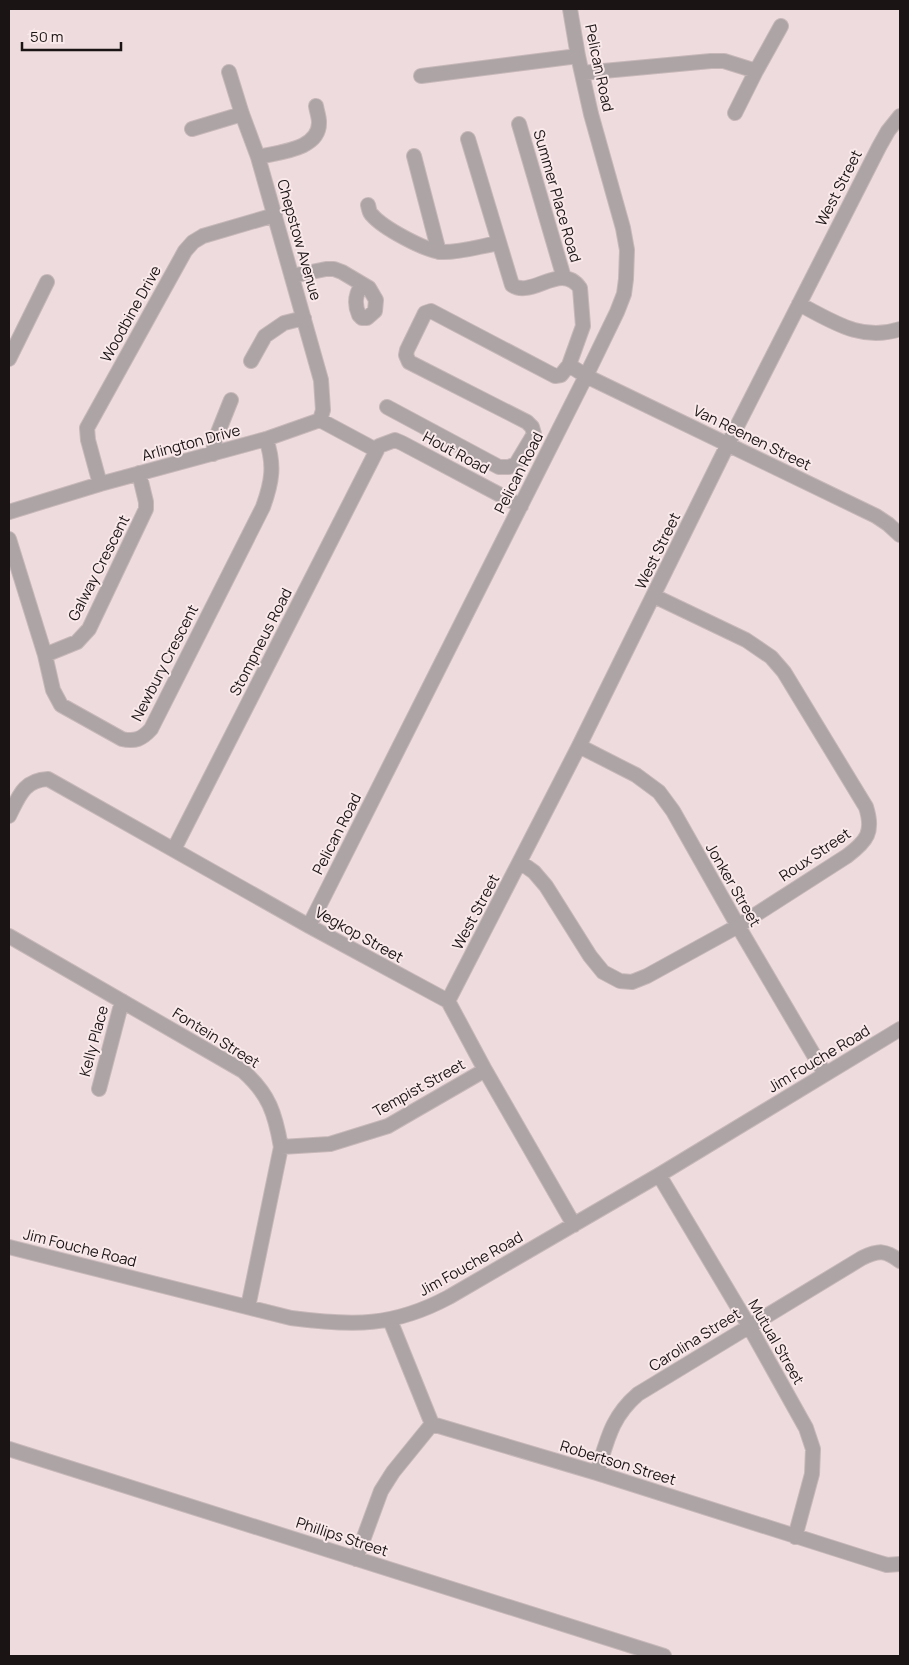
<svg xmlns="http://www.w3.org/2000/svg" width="909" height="1665" viewBox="0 0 909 1665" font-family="Manrope,sans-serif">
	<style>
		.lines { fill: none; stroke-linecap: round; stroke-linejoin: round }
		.minor-casing { stroke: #c7b7b9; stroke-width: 16 }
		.minor { stroke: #aca4a5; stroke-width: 14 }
		.labels { text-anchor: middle; stroke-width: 4; stroke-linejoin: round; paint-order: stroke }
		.street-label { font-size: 15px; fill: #1a1415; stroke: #fae9eb }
	</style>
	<rect width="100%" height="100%" fill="#eddbdd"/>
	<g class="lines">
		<g class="minor-casing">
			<path id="minor" d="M229,72L242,114L258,157L321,380L323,410L320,420
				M582,73L711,61H724L756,71
				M421,76L578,56
				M735,113L756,71L781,26
				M519,124L564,278
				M192,129L242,114
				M468,139L512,285C532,299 561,261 580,288L583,326L569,365
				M414,156L439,252
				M258,157C278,152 320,150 319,122C319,117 317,112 316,106
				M368,205C369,208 369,213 372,215C383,228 424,250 441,252C459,253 481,246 499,243
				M292,276L326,269H334L342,272L369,288L376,300L375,311L367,318H362L359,315C354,304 355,295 362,284
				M799,304C832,321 861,342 900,329
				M9,359L47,282
				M251,361L265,336L284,323L304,318
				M387,407L499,467H509L516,464L534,434L532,427L527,422L409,362L406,355L407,350L425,313L431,311L555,376L561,375L569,365L586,376L876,516L888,524L900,535
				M213,454L215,440L231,400
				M100,484L88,440L87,428L185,251L193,242L203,236L275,215
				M9,512L100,484L266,439L320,420L376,450
				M9,539L45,655L53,690L61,705L122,739C135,742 142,739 151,729L263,507C272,482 275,465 266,439
				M45,655L77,642L89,629L146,509V502L139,473
				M579,746L636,775L659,792L673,811L738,926L825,1074
				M9,816C19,796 24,780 48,779L309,926L448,1001L485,1070L574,1225
				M174,849L379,446L395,440L402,443L521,506
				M520,862L534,872L546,886L590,956L603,972L620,981L632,982L647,976L738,926L847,856C867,841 874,832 866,807L784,672L771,657L746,640L654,596
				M309,926L586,376L617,312L624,294L626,279L627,250L623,228L591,114L578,56L570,9
				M9,936L243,1071C269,1094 275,1113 281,1147L248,1307
				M448,1001L579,746L728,444L879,147L888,131L900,116
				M99,1089L122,1001
				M281,1147L330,1144L388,1126L485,1070
				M659,1175L749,1326L806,1428L813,1449L812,1474L795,1537
				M9,1247L291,1318C353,1326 393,1327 449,1297L659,1175L900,1029
				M390,1320L432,1424L597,1473L874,1561L887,1565L900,1564
				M9,1449L664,1656
				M597,1473C607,1441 611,1417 638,1394L862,1258C879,1250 885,1250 900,1261
				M356,1559L381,1491L393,1472L432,1424"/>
		</g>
		<use href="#minor" class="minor"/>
	</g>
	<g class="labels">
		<g class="street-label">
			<text transform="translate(599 68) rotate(78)" y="5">Pelican Road</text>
			<text transform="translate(839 188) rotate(-63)" y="5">West Street</text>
			<text transform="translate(557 196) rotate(74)" y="5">Summer Place Road</text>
			<text transform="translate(299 240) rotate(74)" y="5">Chepstow Avenue</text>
			<text transform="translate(131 314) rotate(-61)" y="5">Woodbine Drive</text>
			<text transform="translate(752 438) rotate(26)" y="5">Van Reenen Street</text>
			<text transform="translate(191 443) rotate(-15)" y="5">Arlington Drive</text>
			<text transform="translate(456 453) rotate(28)" y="5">Hout Road</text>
			<text transform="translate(519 473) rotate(-63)" y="5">Pelican Road</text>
			<text transform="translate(658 551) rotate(-64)" y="5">West Street</text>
			<text transform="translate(99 568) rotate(-63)" y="5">Galway Crescent</text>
			<text transform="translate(261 642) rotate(-63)" y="5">Stompneus Road</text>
			<text transform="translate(165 663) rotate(-63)" y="5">Newbury Crescent</text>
			<text transform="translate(337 834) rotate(-63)" y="5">Pelican Road</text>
			<text transform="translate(815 855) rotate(-34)" y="5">Roux Street</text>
			<text transform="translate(733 885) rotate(60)" y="5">Jonker Street</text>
			<text transform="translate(476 912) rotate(-62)" y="5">West Street</text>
			<text transform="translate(359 935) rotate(29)" y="5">Vegkop Street</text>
			<text transform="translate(216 1038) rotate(32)" y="5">Fontein Street</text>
			<text transform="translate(94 1041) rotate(-75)" y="5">Kelly Place</text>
			<text transform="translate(819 1059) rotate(-31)" y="5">Jim Fouche Road</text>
			<text transform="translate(419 1088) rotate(-29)" y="5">Tempist Street</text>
			<text transform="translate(80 1248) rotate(14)" y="5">Jim Fouche Road</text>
			<text transform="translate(471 1264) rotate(-29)" y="5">Jim Fouche Road</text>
			<text transform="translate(695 1340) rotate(-32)" y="5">Carolina Street</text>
			<text transform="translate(776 1342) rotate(60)" y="5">Mutual Street</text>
			<text transform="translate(618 1463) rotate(17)" y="5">Robertson Street</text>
			<text transform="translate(342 1537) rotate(18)" y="5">Phillips Street</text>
		</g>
	</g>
	<rect width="909" height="1665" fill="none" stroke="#1a1415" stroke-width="20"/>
	<path d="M22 42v8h99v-8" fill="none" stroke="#1a1415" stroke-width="2.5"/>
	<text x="30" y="42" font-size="15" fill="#1a1415" stroke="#fae9eb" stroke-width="4" paint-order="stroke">50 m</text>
</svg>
